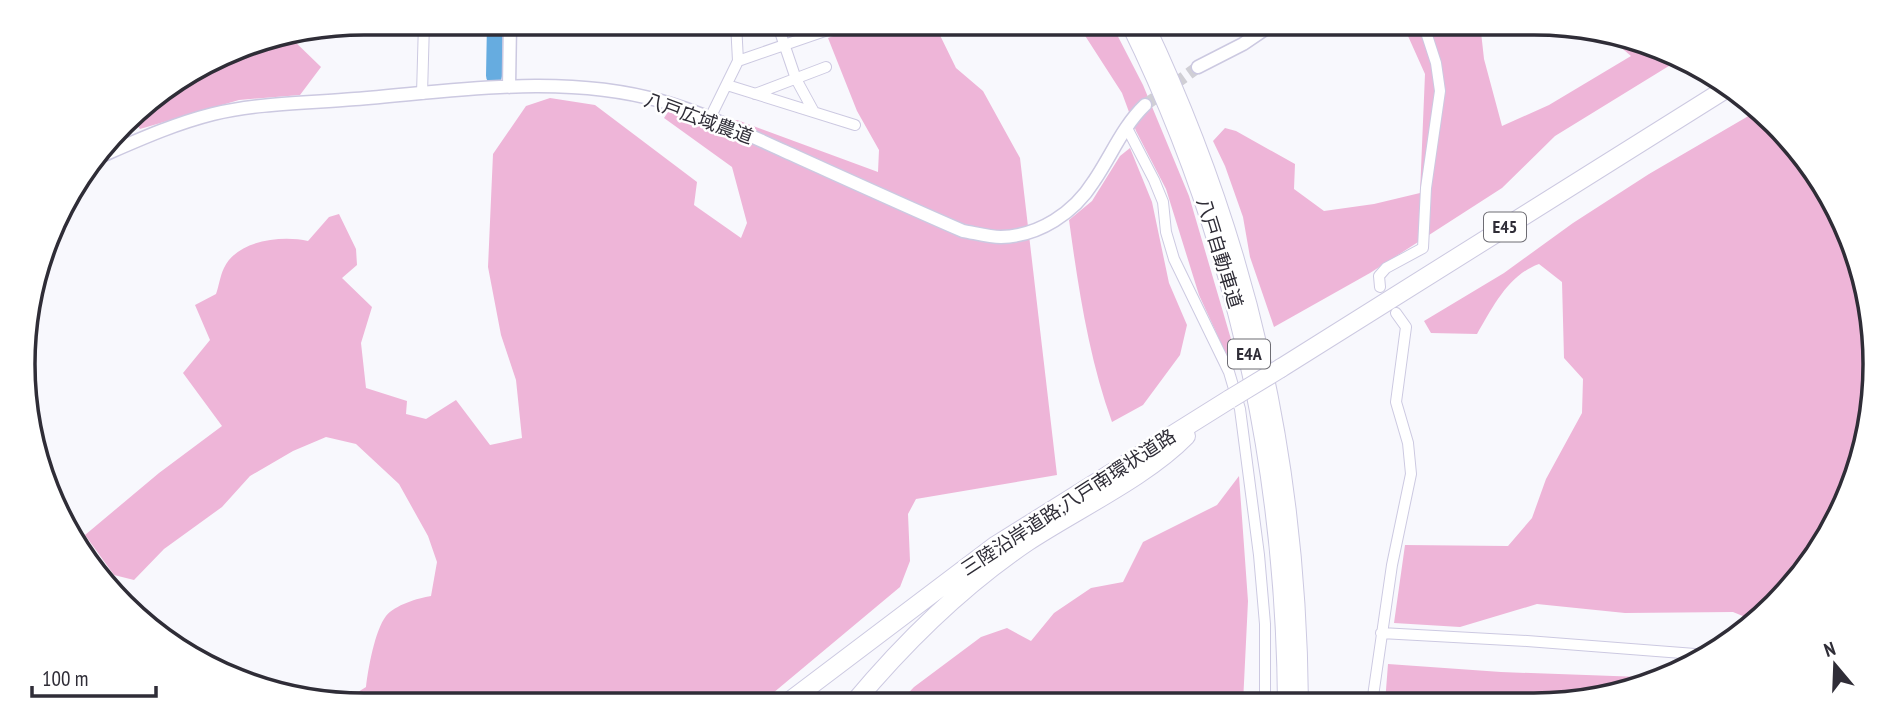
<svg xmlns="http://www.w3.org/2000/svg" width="1898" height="728" viewBox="0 0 1898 728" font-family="'PT Sans Narrow','Noto Sans JP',sans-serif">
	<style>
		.green { fill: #eeb5d8 }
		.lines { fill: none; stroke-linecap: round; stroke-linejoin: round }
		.river { stroke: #66ace0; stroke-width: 16 }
		.tertiary-tunnel { stroke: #d0cfd5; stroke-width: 12; stroke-dasharray: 12 6; stroke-linecap: butt }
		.minor-casing { stroke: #ccc9e1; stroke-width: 12 }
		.tertiary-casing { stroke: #ccc9e1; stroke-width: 15 }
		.motorway-casing { stroke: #ccc9e1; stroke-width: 20 }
		.minor { stroke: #fff; stroke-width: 10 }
		.tertiary { stroke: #fff; stroke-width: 12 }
		.motorway { stroke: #fff; stroke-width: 18 }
		.motorway-bridge-casing { stroke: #ccc9e1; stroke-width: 20; stroke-linecap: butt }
		.motorway-bridge { stroke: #fff; stroke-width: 18 }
		.labels { text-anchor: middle; stroke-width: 5; stroke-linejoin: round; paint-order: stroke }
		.shield { fill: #fff; stroke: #6d6c73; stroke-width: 2 }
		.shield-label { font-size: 18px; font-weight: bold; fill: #2f2d37 }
		.street-label { font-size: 19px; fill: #2f2d37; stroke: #fff }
		.rim { fill: none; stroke: #2f2d37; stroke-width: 3.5 }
	</style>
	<rect width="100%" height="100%" fill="#f8f8fd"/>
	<path class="green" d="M866,23H934L956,68L983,91L1020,158L1057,475L916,499L908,514L910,561L900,587L760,704L364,705L342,702L366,687C368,669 375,630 386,616C395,605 418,598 431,596L437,562L428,536L399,484L356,444L326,437L293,451L250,476L222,507L164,549L134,580L114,575L85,535L159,473L222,426L183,373L210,340L195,305L216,294C219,286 220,276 224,268C237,240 282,235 308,241L329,217L339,214L356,249L357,265L342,278L372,307L361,343L366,388L407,401L406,414L426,419L456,400L490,445L522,438L516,380L501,335L488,267L493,154L526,106L550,98L595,105L697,182L694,205L741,238L747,223L732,167L664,118L668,112L706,123L737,120L878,172L879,150L857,111L828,38Z
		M1040,23H1111L1143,85L1189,196L1238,363L1231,365L1199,295L1166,189L1136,131L1122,93L1082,31Z
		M1398,23H1480L1484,59L1502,126L1549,105L1631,56L1603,32L1623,34L1677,61L1555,136L1502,188L1370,273L1274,327L1250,257L1243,217L1225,166L1213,141L1225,128L1236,131L1295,164L1294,189L1324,211L1374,204L1420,193L1425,74L1408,36Z
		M288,35L321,67L300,95L239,100L140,129L131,118L139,107L254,41Z
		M1757,111L1830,194L1872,320L1864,453L1818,553L1754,624L1755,621L1733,612L1625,613L1537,604L1460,627L1394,623L1405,545L1508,546L1532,518L1546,479L1582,413L1583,379L1564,358L1562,282L1539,264C1508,275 1493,307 1477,334L1431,333L1424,321L1504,273L1573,223L1649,174Z
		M1130,148L1152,202L1169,283L1187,325L1180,355L1143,405L1112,422C1089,359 1078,286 1069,220L1092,201L1120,156Z
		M1239,476L1248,601L1243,703L898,704L914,687L981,637L1007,628L1031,641L1054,613L1091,588L1123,582L1143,542L1217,505Z
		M1388,664L1501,672L1641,677L1653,680L1579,702L1385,703Z"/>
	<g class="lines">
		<path class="river" d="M494,76L495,23"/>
		<path class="tertiary-tunnel" d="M1145,105L1198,67"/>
		<g class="minor-casing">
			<path id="minor" d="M777,23L796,79L814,112
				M738,61L848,23
				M727,85L855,125
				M422,94L424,23
				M755,94L826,67
				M710,118L738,61L736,23
				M1127,128L1154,180L1163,202L1166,232L1174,259L1229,372L1240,409L1259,555L1265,624V703
				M1380,287L1379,276L1386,268L1423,248L1426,188L1440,91L1436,63L1423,23
				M65,516L94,568
				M113,588L181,647
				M1381,633L1527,641L1708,655
				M1372,703L1392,565L1411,474L1408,443L1396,402L1406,327L1396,313"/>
		</g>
		<g class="tertiary-casing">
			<path id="tertiary" d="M1198,67L1243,44L1274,23
				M509,87L510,23
				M99,157C136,141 173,124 213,114C258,103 309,103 355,99C456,91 562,73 661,101C704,113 744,133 784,151C844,178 903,205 963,231C975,233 989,237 1001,237C1039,236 1074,213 1094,181C1111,156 1123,126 1145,105"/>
		</g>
		<g class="motorway-casing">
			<path id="motorway" d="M1130,23C1235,237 1285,464 1287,703
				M1144,23C1248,242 1297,461 1299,703
				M1281,368L1729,87
				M786,704L995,546L1230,399
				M853,704C903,644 962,586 1027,542C1077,509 1146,477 1186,436"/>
		</g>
		<use href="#minor" class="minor"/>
		<use href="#tertiary" class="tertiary"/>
		<use href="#motorway" class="motorway"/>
		<g class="motorway-bridge-casing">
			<path id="motorway-bridge" d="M1230,399L1281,368"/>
		</g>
		<use href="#motorway-bridge" class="motorway-bridge"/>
	</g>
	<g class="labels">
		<g class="shield">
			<rect x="1484" y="212.5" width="42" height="29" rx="5"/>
			<rect x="1228" y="339.5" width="42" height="29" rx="5"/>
		</g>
		<g class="shield-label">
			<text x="1505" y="233">E45</text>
			<text x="1249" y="360">E4A</text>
		</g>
		<g class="street-label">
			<text transform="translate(699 118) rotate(20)" y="7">八戸広域農道</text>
			<text transform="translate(1220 253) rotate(73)" y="7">八戸自動車道</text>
			<text transform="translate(1068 502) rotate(-33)" y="7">三陸沿岸道路;八戸南環状道路</text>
		</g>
	</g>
	<path d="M0 0H1898V728H0ZM364 35H1534A329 329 0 0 1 1863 364V364A329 329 0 0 1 1534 693H364A329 329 0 0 1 35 364V364A329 329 0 0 1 364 35Z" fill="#fff" fill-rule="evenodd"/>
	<path class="rim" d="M364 35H1534A329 329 0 0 1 1863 364V364A329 329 0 0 1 1534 693H364A329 329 0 0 1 35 364V364A329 329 0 0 1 364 35Z"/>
	<g transform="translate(1835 665) rotate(341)" stroke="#ffffff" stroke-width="5" paint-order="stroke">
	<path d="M0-5L12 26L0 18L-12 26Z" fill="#2f2d37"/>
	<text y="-10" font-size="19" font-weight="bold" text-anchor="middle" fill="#2f2d37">N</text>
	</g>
	<path d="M32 686v10h124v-10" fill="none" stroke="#2f2d37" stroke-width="3.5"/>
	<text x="42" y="686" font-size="21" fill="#2f2d37" stroke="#ffffff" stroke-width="5" paint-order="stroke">100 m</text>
</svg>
